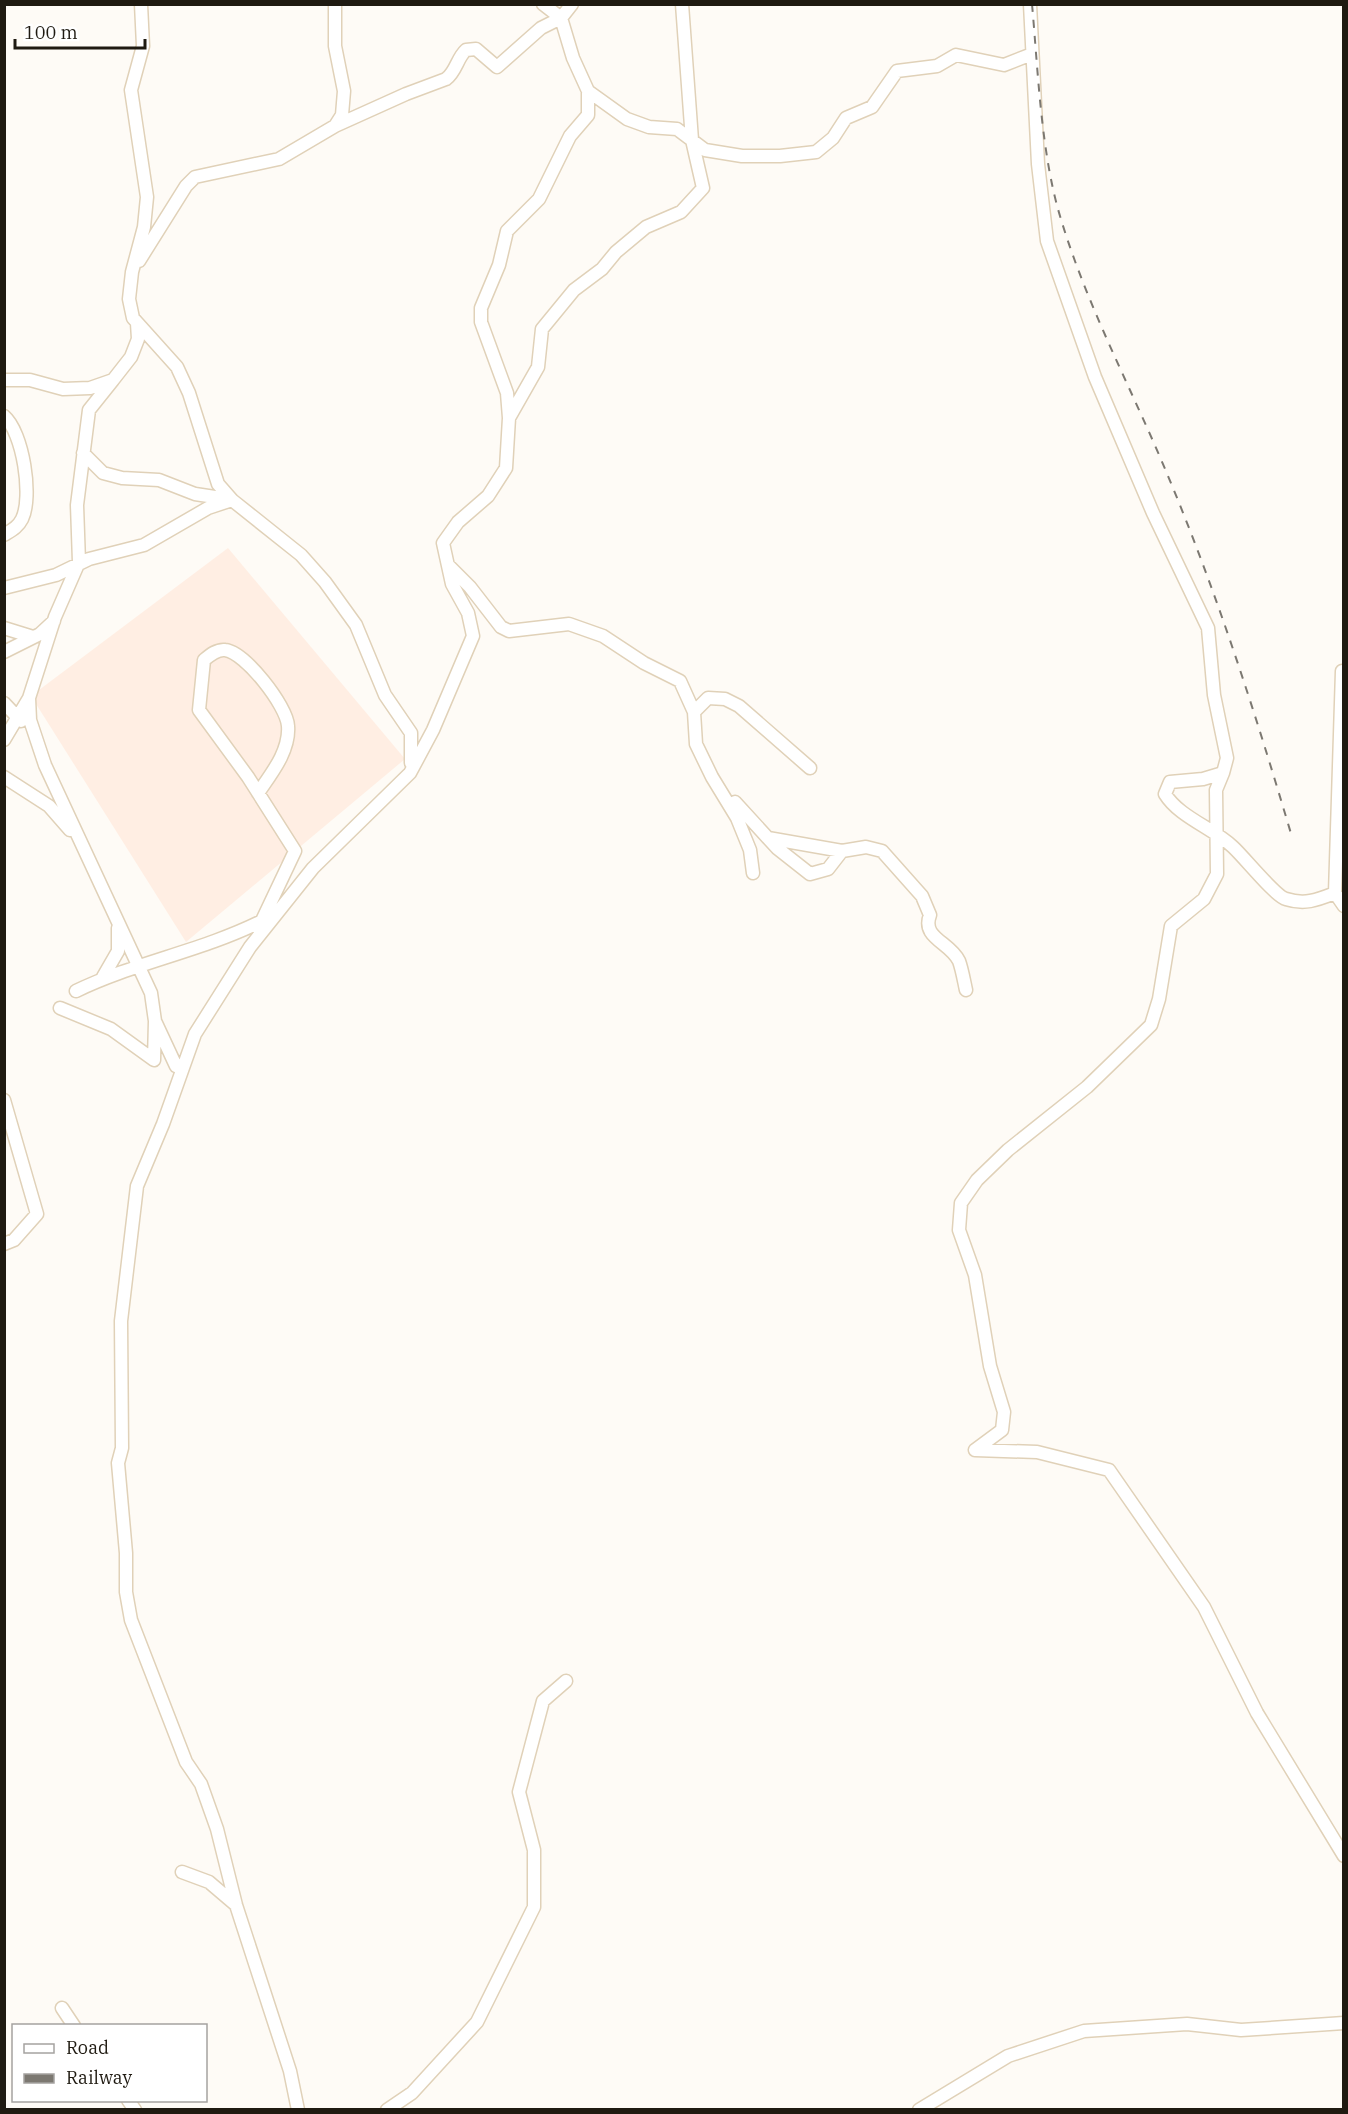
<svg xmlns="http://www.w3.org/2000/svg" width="1348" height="2114" viewBox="0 0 1348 2114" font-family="'IBM Plex Serif',serif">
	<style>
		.commercial { fill: #ffeee3 }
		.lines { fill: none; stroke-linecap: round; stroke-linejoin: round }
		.minor-casing { stroke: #e0d1b8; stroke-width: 15 }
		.minor { stroke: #fff; stroke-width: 12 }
		.rail { stroke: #7c7871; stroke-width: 2; stroke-dasharray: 8 8; stroke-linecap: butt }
	</style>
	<rect width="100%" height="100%" fill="#fefbf6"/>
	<path class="commercial" d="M228,548L405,759L186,942L31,696Z"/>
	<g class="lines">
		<g class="minor-casing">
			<path id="minor" d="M141,4L143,46L131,90L147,197L144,227L132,272L129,299L133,318L177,367L189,393L218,484L232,500L301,555L325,582L356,625L385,695L411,733V763
				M1030,4L1038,164L1047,241L1095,377L1153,513L1208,628L1214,695L1227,758L1223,773L1203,779L1170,782L1165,794C1179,817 1213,828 1233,847C1244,857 1275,896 1286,899C1305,905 1317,900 1335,893L1344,906
				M588,91L627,119L649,127L677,129L705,150L742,156H780L816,152L833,138L846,118L872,107L897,71L937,66L956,55L1004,65L1032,54
				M335,126L406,94L446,79C456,72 457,58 466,50L476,49L497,67L541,28L561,18L543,4
				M139,261L186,186L195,177L279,159L335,126L342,115L344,91L335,46V4
				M4,380H30L63,389L90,388L113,380L131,357L138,339L137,323
				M113,380L89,410L77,505L79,562L55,617L29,698L30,720L45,765L151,993L155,1021
				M4,416C23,432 33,497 22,519C18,527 12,530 4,535
				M509,418L538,367L542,329L574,290L602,269L616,252L646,227L681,212L703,188L692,140L682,4
				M83,453L103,473L122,478L159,480L195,494L228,499
				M448,565L470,587L501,627L509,631L569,624L603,636L644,663L680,681L694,712L696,744L712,777L737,818L750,850L753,873
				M4,588L56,575L89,559L144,545L208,508L232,500
				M4,628L33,637
				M4,652L40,634L54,621
				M4,703L21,721
				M694,712L708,698L725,699L739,706L810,768
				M4,740L29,698
				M4,777L49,806L70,830
				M258,793C271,774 290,751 288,726C287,706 245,652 225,650C217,649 210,655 204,660L199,710L248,777L295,851L259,927
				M735,802L777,848L810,874L828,869L842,851L866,847L882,851L922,896L930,915C921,938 950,942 959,961C962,969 964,981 966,990
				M768,838L842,851
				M1335,893L1342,671
				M103,977L118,951V928
				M76,991C136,962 202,951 262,921
				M60,1008L111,1029L154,1060L155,1021L176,1066
				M4,1100L37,1214L14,1240L4,1244
				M975,1450L1002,1430L1004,1412L990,1366L975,1275L959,1230L961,1203L977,1180L1008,1150L1087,1087L1151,1025L1159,999L1171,926L1204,899L1217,874L1216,790L1223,773
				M975,1450L1037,1452L1109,1470L1204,1607L1257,1713L1344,1856
				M182,1872L209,1882L236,1905
				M62,2008L74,2026
				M128,2100L135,2110
				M298,2110L290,2071L236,1905L217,1829L201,1784L186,1762L131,1620L126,1592V1553L118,1463L122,1448L121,1321L137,1186L163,1124L195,1034L250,947L313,868L410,773L433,730L473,636L468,613L452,584L443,543L458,522L488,496L506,468L509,418L507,393L481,322V308L499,265L507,231L539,199L570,136L588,115V91L573,58L561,18L572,4
				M387,2110L412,2093L477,2022L534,1907V1850L519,1792L543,1701L566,1681
				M919,2110L1008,2056L1084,2031L1187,2024L1241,2030L1344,2023"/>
		</g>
		<use href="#minor" class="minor"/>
		<path class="rail" d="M1032,4C1038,70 1041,153 1060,216C1087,307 1132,389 1168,476C1217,593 1256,715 1292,837"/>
	</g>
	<rect width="1348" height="2114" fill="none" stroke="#1f1a11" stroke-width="12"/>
	<rect x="12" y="2024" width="195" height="78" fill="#ffffff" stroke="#a5a3a0" stroke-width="1.5"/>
	<rect x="24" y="2044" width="30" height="9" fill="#ffffff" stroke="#a5a3a0" stroke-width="1.5"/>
	<text x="66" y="2054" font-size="18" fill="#1f1a11">Road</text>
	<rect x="24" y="2074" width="30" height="9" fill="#7c7871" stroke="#a5a3a0" stroke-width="1.5"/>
	<text x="66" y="2084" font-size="18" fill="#1f1a11">Railway</text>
	<path d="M15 39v9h130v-9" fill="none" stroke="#1f1a11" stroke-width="3"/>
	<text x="24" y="39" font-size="18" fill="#1f1a11" stroke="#ffffff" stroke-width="4.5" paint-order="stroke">100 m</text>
</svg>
